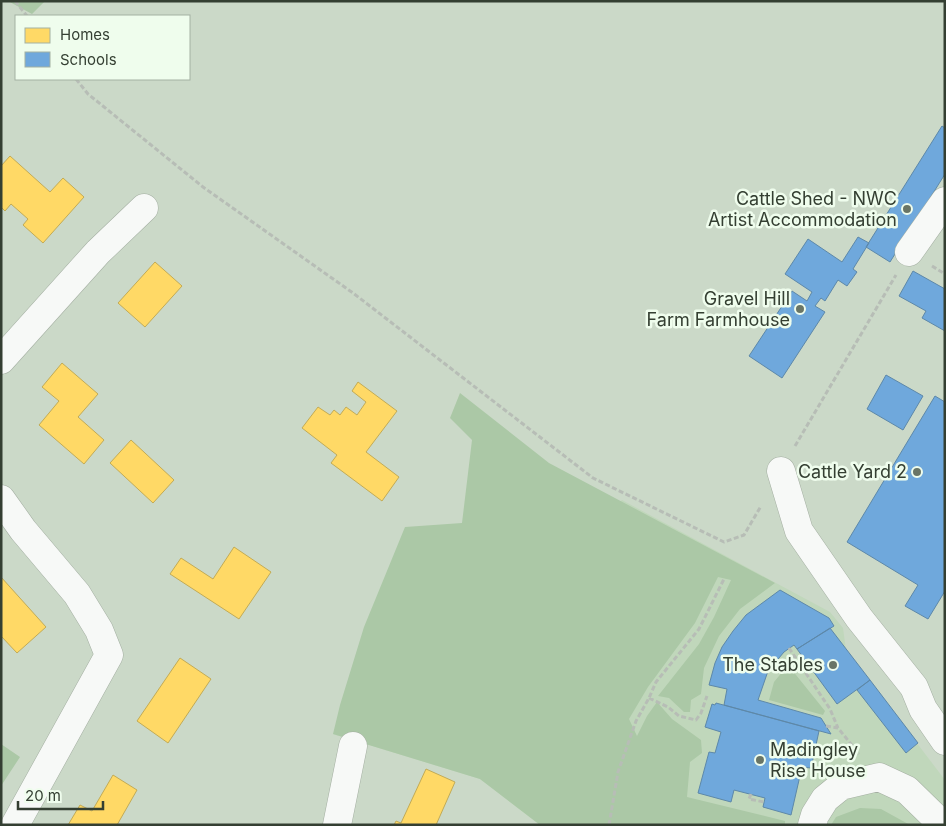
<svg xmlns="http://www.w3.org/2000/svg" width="946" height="826" viewBox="0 0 946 826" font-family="Inter,sans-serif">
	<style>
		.built { fill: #c0d7bb }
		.green { fill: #abc8a6 }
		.homes { fill: #ffd966; stroke: #c2ab56 }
		.schools { fill: #6fa8dc; stroke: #5d88a9 }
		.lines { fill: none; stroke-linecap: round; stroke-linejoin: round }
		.minor-casing { stroke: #a4afa2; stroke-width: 29 }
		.path { stroke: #b7bdb6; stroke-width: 3; stroke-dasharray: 5 2.5; stroke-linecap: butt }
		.minor { stroke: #f7f9f7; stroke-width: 28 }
		.poi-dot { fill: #697566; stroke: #effded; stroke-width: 2 }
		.labels { text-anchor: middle; stroke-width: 5; stroke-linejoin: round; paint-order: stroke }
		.poi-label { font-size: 18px; fill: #343f32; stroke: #effded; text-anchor: end }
	</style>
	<rect width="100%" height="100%" fill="#cbd9c8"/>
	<path class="built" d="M622,500L830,612L843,628L846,650L945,780V825H540L480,779L333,734Z"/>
	<path class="green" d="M8,1H45L32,14Z
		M460,393L549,463L775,583L740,609L719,636L704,668L701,694L691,700L690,712H684L669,698L658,696L699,644L714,617L731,580L718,577L695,623L648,687L629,719L637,736L647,716L657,702L672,719L701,740L702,753L690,762L687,797L785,821V825H540L480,779L333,734L340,705L364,627L405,527L462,523L472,440L450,418Z
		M788,665L825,711L823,715L769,700L774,682Z
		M1,744L20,757L1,786Z
		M860,808L881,809L910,825H831L836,817Z"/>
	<path class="homes" d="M10,156L50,192L63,178L84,197L43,243L23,225L28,219L11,204L5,211L1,207V166Z
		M155,262L182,286L145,327L118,303Z
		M62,363L98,394L78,417L104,440L84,464L39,425L59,401L42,387Z
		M358,382L397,411L366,452L399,477L382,501L331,463L337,455L302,428L318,407L330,415L334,410L340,415L346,407L357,415L366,402L352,391Z
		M131,440L174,480L153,503L110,463Z
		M234,547L271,572L239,619L170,574L181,558L213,579Z
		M1,577L46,627L17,653L1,636Z
		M180,658L211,679L168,743L137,721Z
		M426,769L455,782L436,825H394L396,821L401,823Z
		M113,775L137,790L117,825H68L80,805L92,811Z"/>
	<path class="schools" d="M942,126L945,128V174L890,262L866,247Z
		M858,237L869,243L853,269L857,272L847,286L838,280L825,301L821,298L815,306L825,312L782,378L749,356L792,291L807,301L812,292L785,274L808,239L842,262Z
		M913,271L945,289V331L922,318L926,311L899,296Z
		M886,375L923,396L903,430L867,409Z
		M935,396L945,402V591L928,619L905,606L918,585L847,542Z
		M780,590L829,618L834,626L797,649L794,645L784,652L768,671L758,700L821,718L831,734L724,705L727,689L709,685L715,663L722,647L733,631L746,615Z
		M830,628L870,680L837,704L797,649Z
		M870,680L918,743L906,753L857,690Z
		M716,703L819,731L811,768L802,767L791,815L763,807L765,798L734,790L731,802L698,793L709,752L715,753L721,732L705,727L712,704L715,705Z"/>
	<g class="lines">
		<g class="minor-casing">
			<path id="minor" d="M909,252L945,201
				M1,360L98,252L144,208
				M781,471L799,531L859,618L914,687L923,709L945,741
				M1,499L23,530L77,594L99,630L109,655L15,825
				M337,825L353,746
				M812,825L815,815L825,799L841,786L879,777L907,790L943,825"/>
		</g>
		<path class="path" d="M15,1L27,16
			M76,79L88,94L203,187L353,293L593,478L724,542L744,535L761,506
			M932,266L945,274
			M795,446L896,275
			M789,648L830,709L838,728
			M649,698L668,707L679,716L696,720L701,713L707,696
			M826,726L838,728L859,754
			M751,794L749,799L764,802
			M609,825L618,772L636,721L649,698L656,682L699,629L724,579"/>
		<use href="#minor" class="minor"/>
	</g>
	<g class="poi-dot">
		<circle cx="907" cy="209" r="5"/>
		<circle cx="800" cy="309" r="5"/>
		<circle cx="917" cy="472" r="5"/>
		<circle cx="833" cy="665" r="5"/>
		<circle cx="760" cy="760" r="5"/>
	</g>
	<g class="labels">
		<g class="poi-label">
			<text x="897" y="205">Cattle Shed - NWC<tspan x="897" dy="21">Artist Accommodation</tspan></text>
			<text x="790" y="305">Gravel Hill<tspan x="790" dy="21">Farm Farmhouse</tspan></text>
			<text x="907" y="478">Cattle Yard 2</text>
			<text x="823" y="671">The Stables</text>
			<text x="770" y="756" text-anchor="start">Madingley<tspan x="770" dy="21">Rise House</tspan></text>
		</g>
	</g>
	<rect width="946" height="826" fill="none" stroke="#343f32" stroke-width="5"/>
	<rect x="15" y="15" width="175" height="65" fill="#effded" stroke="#a4b1a2"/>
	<rect x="25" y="28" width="25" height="15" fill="#ffd966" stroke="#a4b1a2"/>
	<text x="60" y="40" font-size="15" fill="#343f32">Homes</text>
	<rect x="25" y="52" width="25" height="15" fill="#6fa8dc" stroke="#a4b1a2"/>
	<text x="60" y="65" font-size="15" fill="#343f32">Schools</text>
	<path d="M18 801v8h85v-8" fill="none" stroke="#343f32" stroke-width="2.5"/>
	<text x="25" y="801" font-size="15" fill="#343f32" stroke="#effded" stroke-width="4" paint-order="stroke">20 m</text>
</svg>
